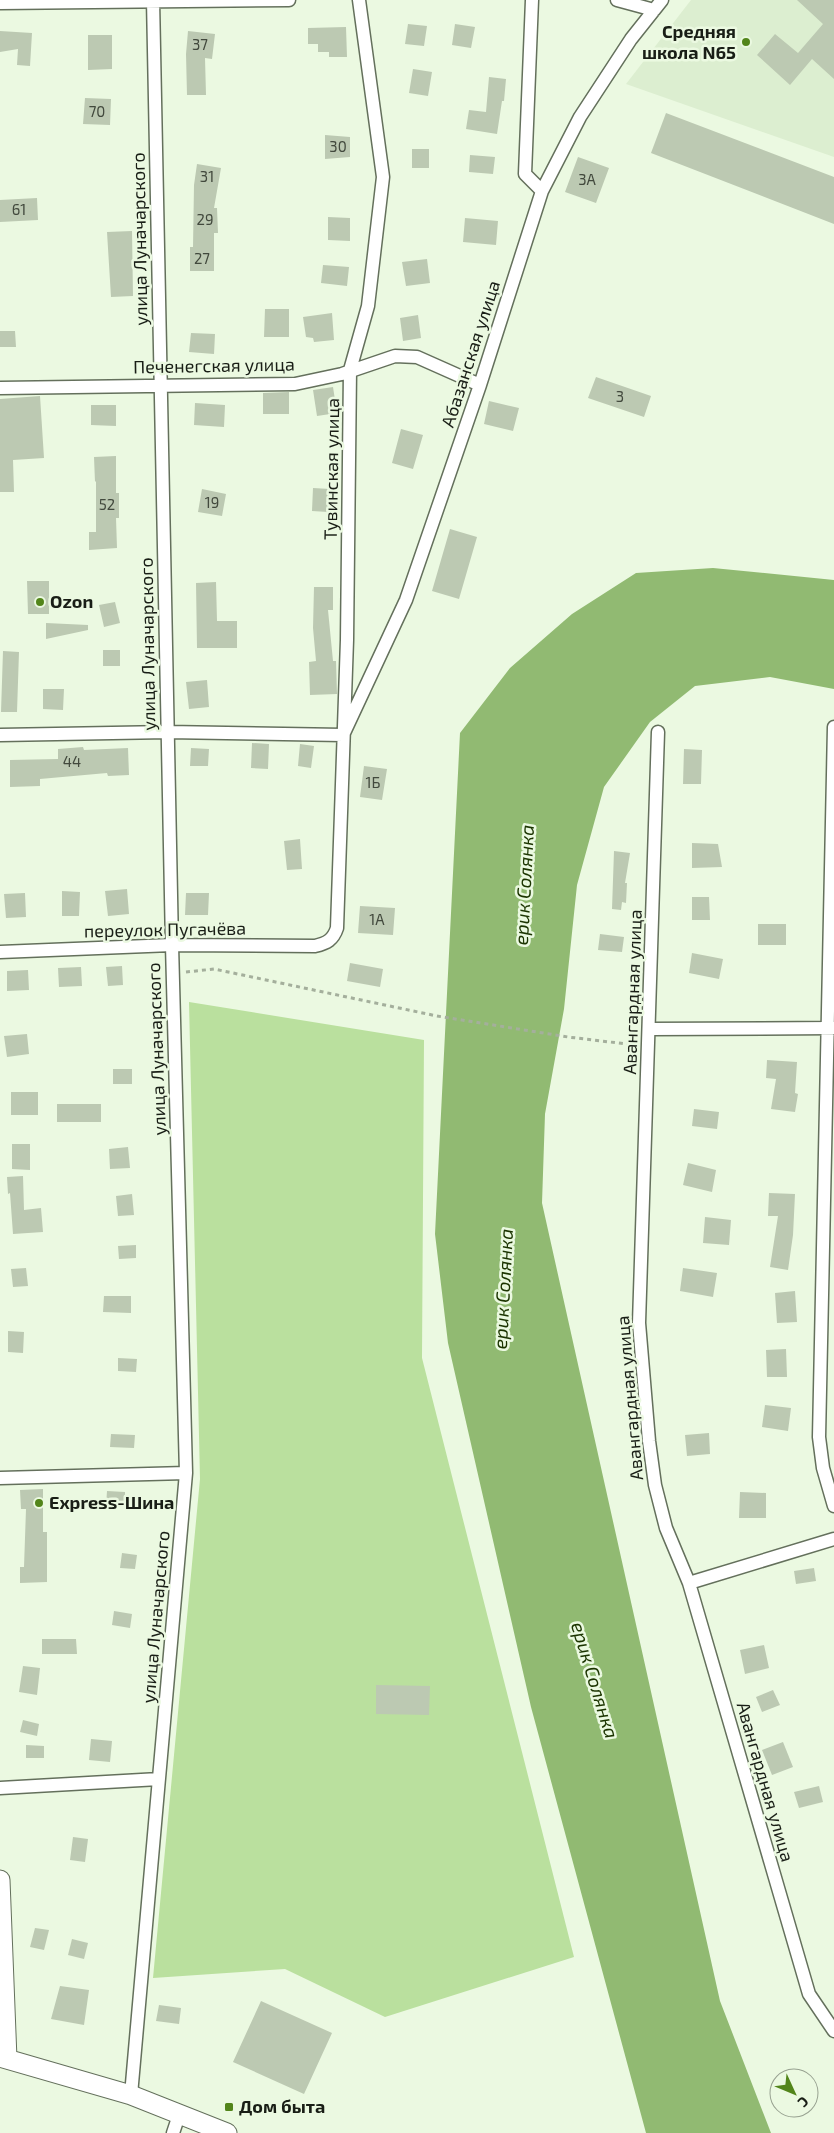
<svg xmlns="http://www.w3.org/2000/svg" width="834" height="2133" viewBox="0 0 834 2133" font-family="'Exo 2',sans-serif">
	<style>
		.built { fill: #dceed0 }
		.green { fill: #bae09e }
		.water { fill: #91ba72 }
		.building { fill: #bcc9b2 }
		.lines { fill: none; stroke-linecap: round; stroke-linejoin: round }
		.minor-casing { stroke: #64705c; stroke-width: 15 }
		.secondary-casing { stroke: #64705c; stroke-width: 21 }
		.path { stroke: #a4af9c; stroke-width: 3; stroke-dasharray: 4 4; stroke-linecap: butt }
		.minor { stroke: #fff; stroke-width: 12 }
		.secondary { stroke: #fff; stroke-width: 19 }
		.poi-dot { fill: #52851a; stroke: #ebf9e1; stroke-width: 2 }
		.labels { text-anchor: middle; stroke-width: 5; stroke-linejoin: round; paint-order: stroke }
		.number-label { font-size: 15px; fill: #42493d }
		.poi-label { font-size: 18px; font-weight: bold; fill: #191e16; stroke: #ebf9e1; text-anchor: start }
		.street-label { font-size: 18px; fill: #191e16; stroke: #ebf9e1 }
		.water-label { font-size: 19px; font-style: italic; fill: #1b3400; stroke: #ebf9e1 }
	</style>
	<rect width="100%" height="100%" fill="#ebf9e1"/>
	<path class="built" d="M691,0H834V157L626,84Z"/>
	<path class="green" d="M189,1002L424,1040L422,1358L574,1957L385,2017L285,1969L153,1978L200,1479Z"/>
	<path class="water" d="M713,568L834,580V689L770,677L695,686L650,722L604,787L577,885L564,1009L545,1114L542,1203L720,2001L771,2133H646L531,1707L448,1343L435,1234L460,733L510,668L572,614L636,573Z"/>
	<path class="building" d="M797,0H834V79L812,59L790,85L757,55L775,34L798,53L823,24Z
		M408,24L427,26L424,46L405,44Z
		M455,24L475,27L471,48L452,45Z
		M346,27L347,57H329V52H318V44H308V28Z
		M0,31L32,33L30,66L17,65L18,49L0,52Z
		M188,31L215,34L212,59L205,58L206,95H187L186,54Z
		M88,35H112V69L88,70Z
		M413,69L432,72L428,96L409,93Z
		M489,77L506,79L504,101H502L497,134L466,129L469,110L486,112Z
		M85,98L111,99L110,125L83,124Z
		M666,113L834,177V224L651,153Z
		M325,135L350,137V157L325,159Z
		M412,149H429V168H412Z
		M470,155L495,157L493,174L469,172Z
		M578,157L609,168L596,203L565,192Z
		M197,164L221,168L214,208H217L218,233H214V271H190V247H193L194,185Z
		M37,198L38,220L0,222V200Z
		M328,217L350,218V241L328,240Z
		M465,218L498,221L496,245L463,242Z
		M132,231L133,296L111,297L107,232Z
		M427,259L430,283L406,286L402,262Z
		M323,265L349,267L347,286L321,283Z
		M265,309H289V337H264Z
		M332,313L334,340L314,342L313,338L306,337L303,317Z
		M418,315L421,338L403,341L400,318Z
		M0,331H15L16,347H0Z
		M191,333L215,334L214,354L189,352Z
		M596,377L651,396L644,417L588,398Z
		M333,387L337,413L317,416L313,390Z
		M289,392V414H263V393Z
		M40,396L44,458L13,460L14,492H0V399Z
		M489,401L519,408L513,431L484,424Z
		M195,403L225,405L224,427L194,425Z
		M91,405H116V426L91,425Z
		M401,429L423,435L413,469L392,463Z
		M116,456V493H119V518H116L117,548L89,550V532H96V481L95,482L94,457Z
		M313,488L330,489L328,512L312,511Z
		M202,489L226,494L222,516L198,512Z
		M450,529L477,537L459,599L432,591Z
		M27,581H49V614H28Z
		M216,582L217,621H237V648H197L196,583Z
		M314,587H333V610H328L333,661H336L337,694L310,695L309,662L316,661L313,628Z
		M115,602L120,623L104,627L99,605Z
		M46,623L88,625V630L46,639Z
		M103,650H120V666H103Z
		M3,651L19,652L17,712H1Z
		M207,680L209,707L189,709L186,682Z
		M43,689H64L63,710L43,709Z
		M252,743L269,744L268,769L251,768Z
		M300,744L314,746L311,768L298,766Z
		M83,747L84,750L128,748L129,775L108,776L107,773L40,779V786L10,787V760L58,759V749Z
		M191,748L209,749L208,766H190Z
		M684,749L702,750L701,784H683Z
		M364,766L387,769L382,800L360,797Z
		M300,839L302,869L287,870L284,841Z
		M692,843L718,844L722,867L692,868Z
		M614,851L630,853L625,883H627L626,903L622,902L621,910L612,909Z
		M127,889L129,914L108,916L105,891Z
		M62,891L80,892L79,916H62Z
		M25,893L26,917L6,918L4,894Z
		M186,893H209L208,915H185Z
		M692,897H709L710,920H692Z
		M360,906L395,908L393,935L358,933Z
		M758,924H786V945H758Z
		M600,934L624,937L622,952L598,950Z
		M692,953L723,959L719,979L689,973Z
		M350,963L383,969L380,987L347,981Z
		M122,966L123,985L108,986L106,967Z
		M81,967L82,986L59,987L58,968Z
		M28,970L29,990L7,991V971Z
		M27,1034L29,1054L7,1057L4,1036Z
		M767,1060L797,1062L795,1093L798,1094L795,1112L771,1109L776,1079L766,1078Z
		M113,1069H132V1084H113Z
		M11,1092H38V1115H11Z
		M57,1104H101V1122H57Z
		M694,1109L719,1112L717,1129L692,1126Z
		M12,1144H30V1170L12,1169Z
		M128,1147L130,1168L110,1169L109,1149Z
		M688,1163L716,1170L712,1192L683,1185Z
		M23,1176L24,1210L41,1208L43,1232L13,1234L10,1193L8,1194L7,1177Z
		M769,1193L795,1194L793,1235L788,1270L770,1267L778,1216H768Z
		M132,1194L134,1215L118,1216L116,1196Z
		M705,1217L731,1220L729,1245L703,1243Z
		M136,1245V1258L119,1259L118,1246Z
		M26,1268L28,1286L13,1287L11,1269Z
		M683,1268L717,1273L713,1297L680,1291Z
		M795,1291L797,1322L777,1323L775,1293Z
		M104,1296H131V1313L103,1312Z
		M8,1331L24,1332L23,1353L8,1352Z
		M786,1349L787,1377H767L766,1350Z
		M118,1358L137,1359L136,1372L118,1371Z
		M765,1405L791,1408L788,1431L762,1427Z
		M709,1433L710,1454L687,1456L685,1435Z
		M111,1434L135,1435L134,1448L110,1447Z
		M43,1489V1532H47V1582L20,1583V1567H24L26,1509H21L20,1490Z
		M107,1491L125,1492V1507L106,1506Z
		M740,1492L766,1493V1518H739Z
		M122,1553L137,1555L135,1569L120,1568Z
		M814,1568L816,1581L796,1584L794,1571Z
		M114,1611L132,1614L130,1628L112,1625Z
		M42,1639H76L77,1654H42Z
		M764,1645L769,1668L745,1674L740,1650Z
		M23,1666L40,1668L37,1695L19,1692Z
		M376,1685L430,1686L429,1715L376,1714Z
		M773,1690L780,1705L762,1712L756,1697Z
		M23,1720L39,1724L37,1736L20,1732Z
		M91,1739L112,1741L110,1762L89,1760Z
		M783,1742L793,1767L772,1775L762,1750Z
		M26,1745L44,1746V1758H26Z
		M819,1786L823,1802L799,1808L794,1792Z
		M73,1837L88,1839L85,1862L70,1860Z
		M35,1928L49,1930L44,1950L30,1947Z
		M72,1939L88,1943L84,1959L68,1955Z
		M60,1986L89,1990L84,2025L51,2019Z
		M261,2001L332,2033L304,2094L233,2062Z
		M159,2005L181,2008L179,2024L156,2021Z"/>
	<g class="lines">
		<g class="minor-casing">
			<path id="minor" d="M532,0L525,174L542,191
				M617,0L654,10
				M0,3L289,0
				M0,388L295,384L342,374L395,356L417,357L480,385
				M834,727L819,1437L823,1468L834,1506
				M658,732L639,1323L649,1441L655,1485L666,1528L689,1583L809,1994L834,2031
				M0,735L168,732L343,735L406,600L480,385L542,191L580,117L631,39L662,0
				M0,952L172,945L315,946C327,943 333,940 337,928L347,640L350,370L368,306L383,177L359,0
				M650,1029L834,1028
				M0,1478L186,1473
				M689,1583L834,1539
				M0,1788L159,1779
				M131,2095L186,1473L172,945L153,0
				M173,2133L179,2115"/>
		</g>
		<g class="secondary-casing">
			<path id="secondary" d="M0,1880L7,2059
				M0,2057L131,2095L227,2133"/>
		</g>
		<path class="path" d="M186,972L214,969L437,1016L568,1037L635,1045"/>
		<use href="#minor" class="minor"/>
		<use href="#secondary" class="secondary"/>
	</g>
	<g class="poi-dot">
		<circle cx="746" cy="42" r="5"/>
		<circle cx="40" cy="602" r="5"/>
		<circle cx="39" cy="1503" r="5"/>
		<rect x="224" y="2102" width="10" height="10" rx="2.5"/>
	</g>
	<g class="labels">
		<g class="number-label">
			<text x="200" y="50">37</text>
			<text x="97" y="117">70</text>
			<text x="338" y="152">30</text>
			<text x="207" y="182">31</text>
			<text x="587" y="185">3А</text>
			<text x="19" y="215">61</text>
			<text x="205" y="225">29</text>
			<text x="202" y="264">27</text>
			<text x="620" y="402">3</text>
			<text x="212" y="508">19</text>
			<text x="107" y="510">52</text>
			<text x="72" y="767">44</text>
			<text x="373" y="788">1Б</text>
			<text x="377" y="925">1А</text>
		</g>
		<g class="poi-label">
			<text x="736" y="38" text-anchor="end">Средняя<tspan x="736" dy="21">школа N65</tspan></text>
			<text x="50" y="608">Ozon</text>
			<text x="49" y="1509">Express-Шина</text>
			<text x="239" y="2113">Дом быта</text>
		</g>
		<g class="street-label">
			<text transform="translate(140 239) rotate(-91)" y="6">улица Луначарского</text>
			<text transform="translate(471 354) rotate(-72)" y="6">Абазанская улица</text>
			<text transform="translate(214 366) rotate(-1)" y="6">Печенегская улица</text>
			<text transform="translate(332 469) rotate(-89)" y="6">Тувинская улица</text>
			<text transform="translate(148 644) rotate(-91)" y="6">улица Луначарского</text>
			<text transform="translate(165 930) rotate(-1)" y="6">переулок Пугачёва</text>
			<text transform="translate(633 992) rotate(-88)" y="6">Авангардная улица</text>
			<text transform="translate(157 1049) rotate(-92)" y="6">улица Луначарского</text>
			<text transform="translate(630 1398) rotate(-95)" y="6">Авангардная улица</text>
			<text transform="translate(156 1617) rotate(-85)" y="6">улица Луначарского</text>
			<text transform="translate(765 1782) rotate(74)" y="6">Авангардная улица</text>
		</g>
		<g class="water-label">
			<text transform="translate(524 885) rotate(-87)" y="7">ерик Солянка</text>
			<text transform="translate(503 1289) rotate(-87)" y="7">ерик Солянка</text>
			<text transform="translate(595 1680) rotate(73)" y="7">ерик Солянка</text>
		</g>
	</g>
	<g transform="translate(794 2093) rotate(134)"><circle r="24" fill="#ebf9e1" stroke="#97a190"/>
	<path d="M0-4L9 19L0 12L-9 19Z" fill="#52851a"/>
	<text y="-8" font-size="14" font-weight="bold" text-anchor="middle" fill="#191e16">С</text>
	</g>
</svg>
